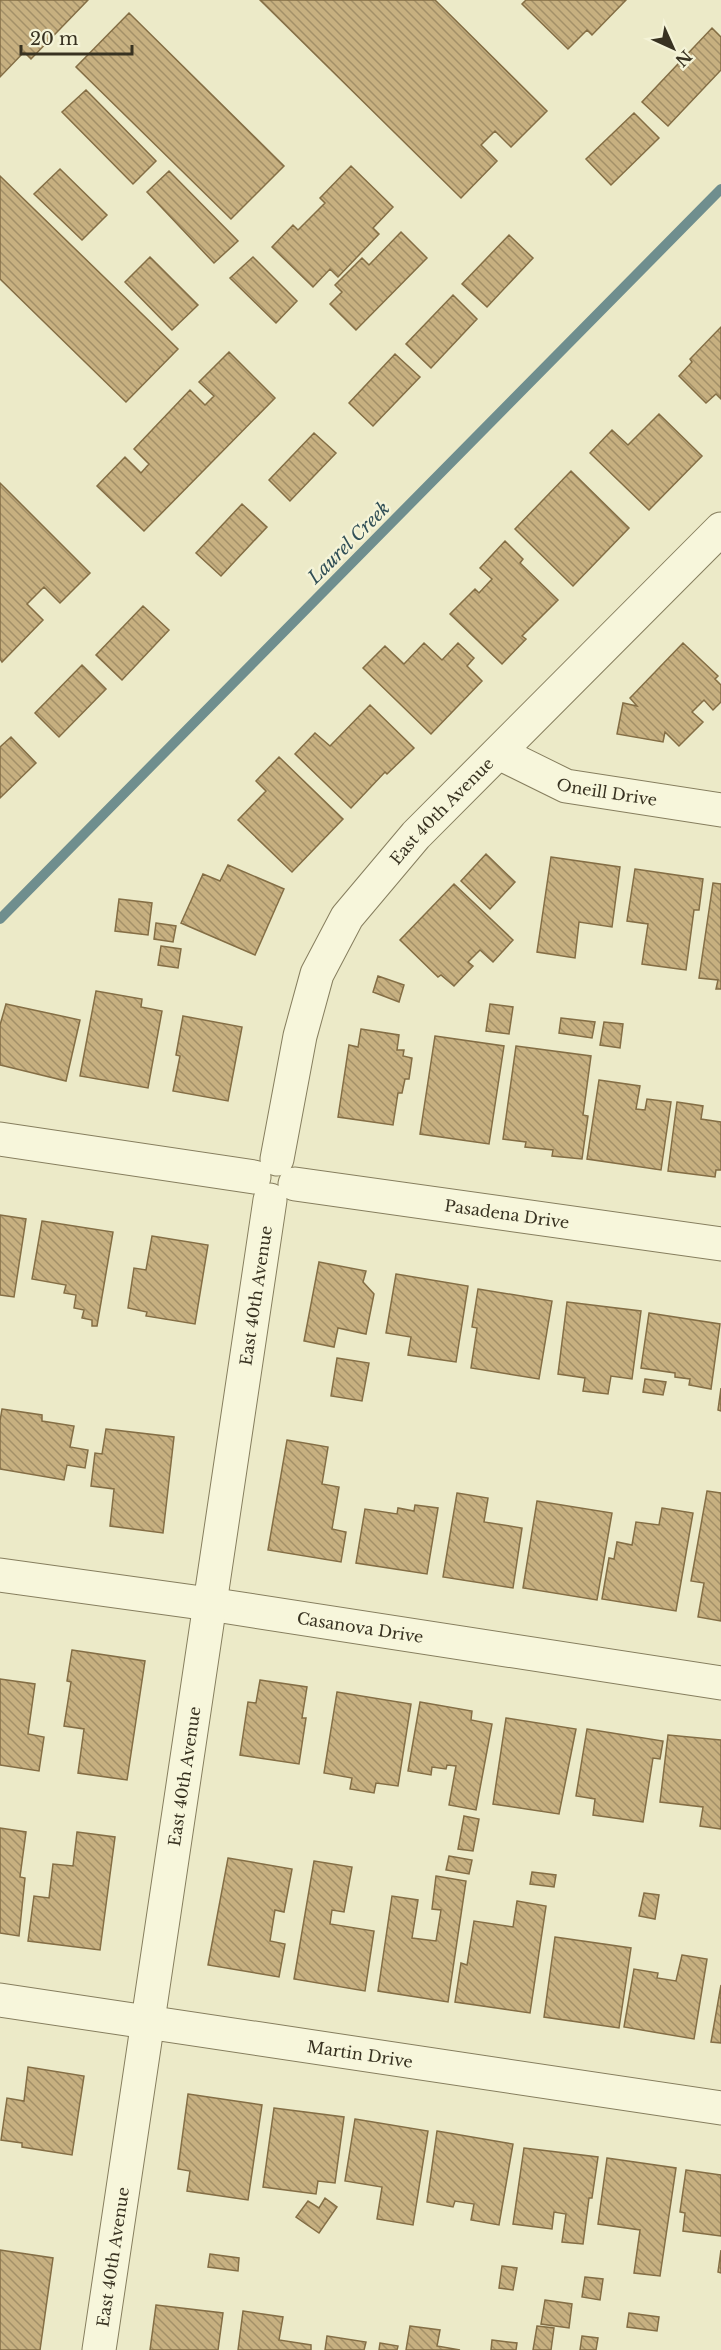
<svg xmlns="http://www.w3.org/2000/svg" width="721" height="2350" viewBox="0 0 721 2350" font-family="'Libre Baskerville',serif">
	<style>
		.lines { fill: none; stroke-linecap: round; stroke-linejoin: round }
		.stream { stroke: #6f8e8e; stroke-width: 10 }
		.building { fill: url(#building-back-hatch); stroke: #846e45; stroke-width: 1.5 }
		.minor-casing { stroke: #867e5e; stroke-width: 35 }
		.minor { stroke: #f7f6db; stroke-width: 33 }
		.labels { text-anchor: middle; stroke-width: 5; stroke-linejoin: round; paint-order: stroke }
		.street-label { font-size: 16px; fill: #383221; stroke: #f4f3d7 }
		.water-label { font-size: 18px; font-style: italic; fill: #314f56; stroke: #f4f3d7 }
	</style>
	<defs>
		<pattern id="building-back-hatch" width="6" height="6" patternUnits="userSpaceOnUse" patternTransform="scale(1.5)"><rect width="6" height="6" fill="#c7b080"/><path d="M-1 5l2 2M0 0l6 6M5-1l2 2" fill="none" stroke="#a39068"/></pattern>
	</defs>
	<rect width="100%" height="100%" fill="#eceac8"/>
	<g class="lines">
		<path class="stream" d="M0,919L721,189"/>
	</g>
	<path class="building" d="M0,0H88L31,59L24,52L0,77Z
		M260,0H435L547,111L511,147L495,131L481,145L497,161L461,198Z
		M526,0H626L592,35L587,30L568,49L522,4Z
		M129,13L284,166L231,219L76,67Z
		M712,28L721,37V70L668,126L642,102Z
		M86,90L156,161L133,184L62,112Z
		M634,113L659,138L611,185L586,159Z
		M351,166L393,207L373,228L379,234L338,277L330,269L313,287L272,247L293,225L298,230L325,203L320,198Z
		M60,169L107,215L82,240L34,194Z
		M169,171L238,241L214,263L147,192Z
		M0,176L178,349L126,402L0,279Z
		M401,232L427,258L356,330L330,304L342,292L335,285L362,258L369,265Z
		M509,235L533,258L487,307L462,284Z
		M150,257L198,305L172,330L125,282Z
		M253,257L297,301L276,323L230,278Z
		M453,295L477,319L431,368L406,344Z
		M721,327V399L716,394L706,403L679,376L692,362L690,359Z
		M229,352L275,398L144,531L97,486L125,457L141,473L149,464L134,449L190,390L205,405L214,396L199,382Z
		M395,354L420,377L373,426L349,403Z
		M659,414L702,456L649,510L590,453L612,430L628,445Z
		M314,433L336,453L290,501L269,480Z
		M571,471L629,528L573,586L515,529Z
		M0,483L90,573L60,603L44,587L27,604L43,620L2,662L0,659Z
		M242,504L267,527L221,576L196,553Z
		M505,541L523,559L520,563L558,600L522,636L526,639L502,664L450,614L475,589L479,593L492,579L480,568Z
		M143,606L169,630L122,680L96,655Z
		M424,643L442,660L458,643L474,658L467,666L482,681L431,734L363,668L385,646L404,664Z
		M683,643L718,676L715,679L721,685V702L713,710L704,700L692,712L703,722L679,746L665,732L663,742L617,734L623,703L637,706L630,698Z
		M82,665L106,689L59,737L35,713Z
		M370,705L414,748L387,774L385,772L351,808L295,754L315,733L330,746Z
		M11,737L36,763L0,798V747Z
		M279,757L343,819L292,872L238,820L266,791L256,781Z
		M486,854L515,882L490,909L461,881Z
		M551,857L620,867L612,927L579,922L575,958L537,952Z
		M228,865L284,889L255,955L181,923L203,874L220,881Z
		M635,869L703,879L699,910H694L686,970L642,964L648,924L627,921Z
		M713,883L721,884V989H716L718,980L699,978Z
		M454,884L513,940L493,962L480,950L468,962L473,966L454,986L441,975L438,977L400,940Z
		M119,899L152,903L148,935L115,931Z
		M156,923L176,926L173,942L154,939Z
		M161,946L181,949L178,968L158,965Z
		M378,976L404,985L399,1002L373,992Z
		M96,991L142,999L141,1007L162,1011L148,1088L80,1076Z
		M6,1004L80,1020L66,1081L0,1065V1025Z
		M490,1004L513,1007L509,1034L486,1031Z
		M183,1016L242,1027L228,1101L173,1091L180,1056L176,1055Z
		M561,1018L595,1022L592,1038L559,1033Z
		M604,1022L623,1024L620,1048L600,1045Z
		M361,1029L399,1035L397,1050H404L403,1056L412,1058L409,1079H405L402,1093H398L393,1125L338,1117L349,1045L358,1047Z
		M435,1036L504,1046L489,1144L420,1134Z
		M516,1046L591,1056L583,1115L588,1116L582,1159L552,1156L553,1150L525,1147L526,1142L503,1139Z
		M599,1080L640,1086L636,1109L645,1110L647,1099L671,1102L661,1170L587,1159Z
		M677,1102L703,1106L701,1119L721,1122V1170H716L715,1177L668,1171Z
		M0,1215L26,1219L14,1297L0,1295Z
		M42,1221L113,1232L97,1326H92V1320L82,1318L84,1310L74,1308L76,1295L64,1293L66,1285L32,1279Z
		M152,1236L208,1245L195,1324L146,1316L147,1312L128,1308L134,1268L146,1270Z
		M319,1262L366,1271L363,1282L374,1294L366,1334L338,1328L334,1347L304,1341Z
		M396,1274L468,1286L456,1362L408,1355L411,1337L386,1333Z
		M478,1289L552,1301L539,1379L471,1368L477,1328L472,1327Z
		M567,1302L641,1311L632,1379L611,1376L608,1394L583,1391L585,1378L558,1374Z
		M649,1313L720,1324L711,1389L689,1385L690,1379L675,1377V1373L641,1368Z
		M337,1358L369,1363L362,1401L331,1396Z
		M645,1379L666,1382L663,1395L643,1392Z
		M721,1388V1411L718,1410Z
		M2,1409L42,1415V1421L74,1426L70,1447L88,1450L85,1468L67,1465L64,1480L0,1469V1421Z
		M106,1429L174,1437L163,1533L110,1526L114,1489L91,1486L95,1453L102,1454Z
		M287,1440L328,1447L322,1484L339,1487L332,1529L346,1532L341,1562L268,1550Z
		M707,1491L721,1493V1621L698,1617L704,1583L691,1581Z
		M457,1493L488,1498L484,1522L522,1528L513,1588L443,1577Z
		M537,1501L612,1513L597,1600L523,1588Z
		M415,1505L438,1508L427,1574L356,1563L365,1509L397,1514L398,1508L414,1511Z
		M662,1508L693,1513L676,1611L602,1599L609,1558L614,1559L617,1542L632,1545L636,1522L659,1525Z
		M72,1650L145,1661L127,1780L78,1773L84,1729L64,1726L71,1682L67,1681Z
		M0,1679L35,1684L28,1734L44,1737L39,1771L0,1765Z
		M260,1680L307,1687L302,1718H306L299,1764L240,1755L248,1702L256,1703Z
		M337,1692L411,1704L398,1786L376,1783L374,1793L350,1789L352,1778L324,1773Z
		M420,1702L472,1711L471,1720L492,1724L476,1810L449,1805L456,1766L447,1765L446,1769L432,1767L431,1775L408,1771Z
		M506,1718L576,1729L559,1814L493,1804Z
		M587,1729L663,1741L660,1759L653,1758L643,1822L593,1815L595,1799L576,1796Z
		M668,1735L721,1740V1829L700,1826L703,1807L660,1802Z
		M464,1816L479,1819L473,1851L458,1849Z
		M0,1828L26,1832L20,1877L25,1878L19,1936L0,1933Z
		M77,1832L115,1837L100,1950L28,1941L34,1896L49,1898L53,1864L73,1866Z
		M449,1856L472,1860L469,1874L446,1870Z
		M228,1858L292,1869L284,1912L275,1910L270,1941L285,1944L279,1977L208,1965Z
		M314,1861L352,1867L344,1912L332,1910L330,1924L374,1931L365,1991L294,1979Z
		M532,1872L556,1875L554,1887L530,1884Z
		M436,1876L466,1881L448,2002L378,1991L392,1896L418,1900L412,1938L436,1941L441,1910L432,1909Z
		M644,1893L659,1895L655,1919L639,1916Z
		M517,1901L546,1906L530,2013L455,2002L461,1963L467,1965L474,1921L513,1927Z
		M555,1937L631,1948L619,2028L544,2017Z
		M682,1955L707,1959L694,2039L624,2027L634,1969L658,1973L657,1978L676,1981Z
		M721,1985V2043L711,2042Z
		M28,2067L84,2076L72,2155L22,2147V2143L1,2140L7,2098L24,2101Z
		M188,2094L262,2105L248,2200L187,2191L190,2171L178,2169Z
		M274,2108L344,2117L335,2183L318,2181L316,2194L263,2187Z
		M355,2119L428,2131L413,2225L377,2219L382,2187L345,2181Z
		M437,2131L513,2144L499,2225L471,2220L474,2204L455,2201L453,2207L427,2202Z
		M524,2148L598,2157L592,2198H589L583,2244L562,2242L566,2214L554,2212L552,2229L513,2224Z
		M607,2158L676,2168L660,2276L634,2273L640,2230L598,2224Z
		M686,2170L721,2175V2236L683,2231L685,2213L680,2212Z
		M325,2198L337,2207L319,2233L296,2217L308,2201L319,2208Z
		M0,2250L53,2258L40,2350H0Z
		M721,2250V2273L718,2272Z
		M210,2254L239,2258L238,2271L208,2267Z
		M502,2266L517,2268L513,2290L499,2288Z
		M585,2277L603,2279L600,2300L582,2297Z
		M545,2300L572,2304L569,2328L541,2324Z
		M156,2305L223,2313L218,2350H150Z
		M243,2311L283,2317L279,2340L311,2345V2350H238Z
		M629,2313L659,2317L657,2331L627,2327Z
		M410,2326L440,2330L437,2346L460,2350H406Z
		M537,2326L554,2328L551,2350H533Z
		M327,2336L366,2342L364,2350H325Z
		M582,2336L598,2338L596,2350H580Z
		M492,2340L517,2343L516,2350H491Z
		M380,2343L398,2346L397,2350H379Z"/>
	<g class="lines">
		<g class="minor-casing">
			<g id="minor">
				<path id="s1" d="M499,753L566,786L721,810"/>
				<path d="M0,1139L254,1177"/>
				<path id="s2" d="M277,1159L300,1036L317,974L347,917L416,835L721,529"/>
				<path id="s3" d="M295,1184L721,1244"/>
				<path id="s4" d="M0,1575L209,1604L721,1683"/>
				<path id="s5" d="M0,2000L721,2108"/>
				<path id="s6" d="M99,2350L270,1200"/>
			</g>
		</g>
		<use href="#minor" class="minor"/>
	</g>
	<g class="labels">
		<g class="street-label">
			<text dy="6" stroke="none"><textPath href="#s1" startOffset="116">Oneill Drive</textPath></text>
			<text dy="6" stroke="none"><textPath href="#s2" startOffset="396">East 40th Avenue</textPath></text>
			<text dy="6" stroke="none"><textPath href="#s3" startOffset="214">Pasadena Drive</textPath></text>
			<text dy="6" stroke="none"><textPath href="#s6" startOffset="1066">East 40th Avenue</textPath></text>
			<text dy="6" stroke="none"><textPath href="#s4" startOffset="364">Casanova Drive</textPath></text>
			<text dy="6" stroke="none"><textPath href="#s6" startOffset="580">East 40th Avenue</textPath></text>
			<text dy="6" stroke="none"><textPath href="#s5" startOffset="364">Martin Drive</textPath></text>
			<text dy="6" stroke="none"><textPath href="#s6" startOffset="94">East 40th Avenue</textPath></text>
		</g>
		<g class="water-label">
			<text transform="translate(349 543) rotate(-45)" y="6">Laurel Creek</text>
		</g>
	</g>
	<g transform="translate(673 48) rotate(135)" stroke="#f4f3d7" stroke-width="4.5" paint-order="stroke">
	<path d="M0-4.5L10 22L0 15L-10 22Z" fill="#383221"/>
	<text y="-9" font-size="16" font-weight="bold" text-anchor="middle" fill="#383221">N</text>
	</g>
	<path d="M21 45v9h111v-9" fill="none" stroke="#383221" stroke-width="3"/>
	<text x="30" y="45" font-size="18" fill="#383221" stroke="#f4f3d7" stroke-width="4.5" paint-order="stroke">20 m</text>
</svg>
